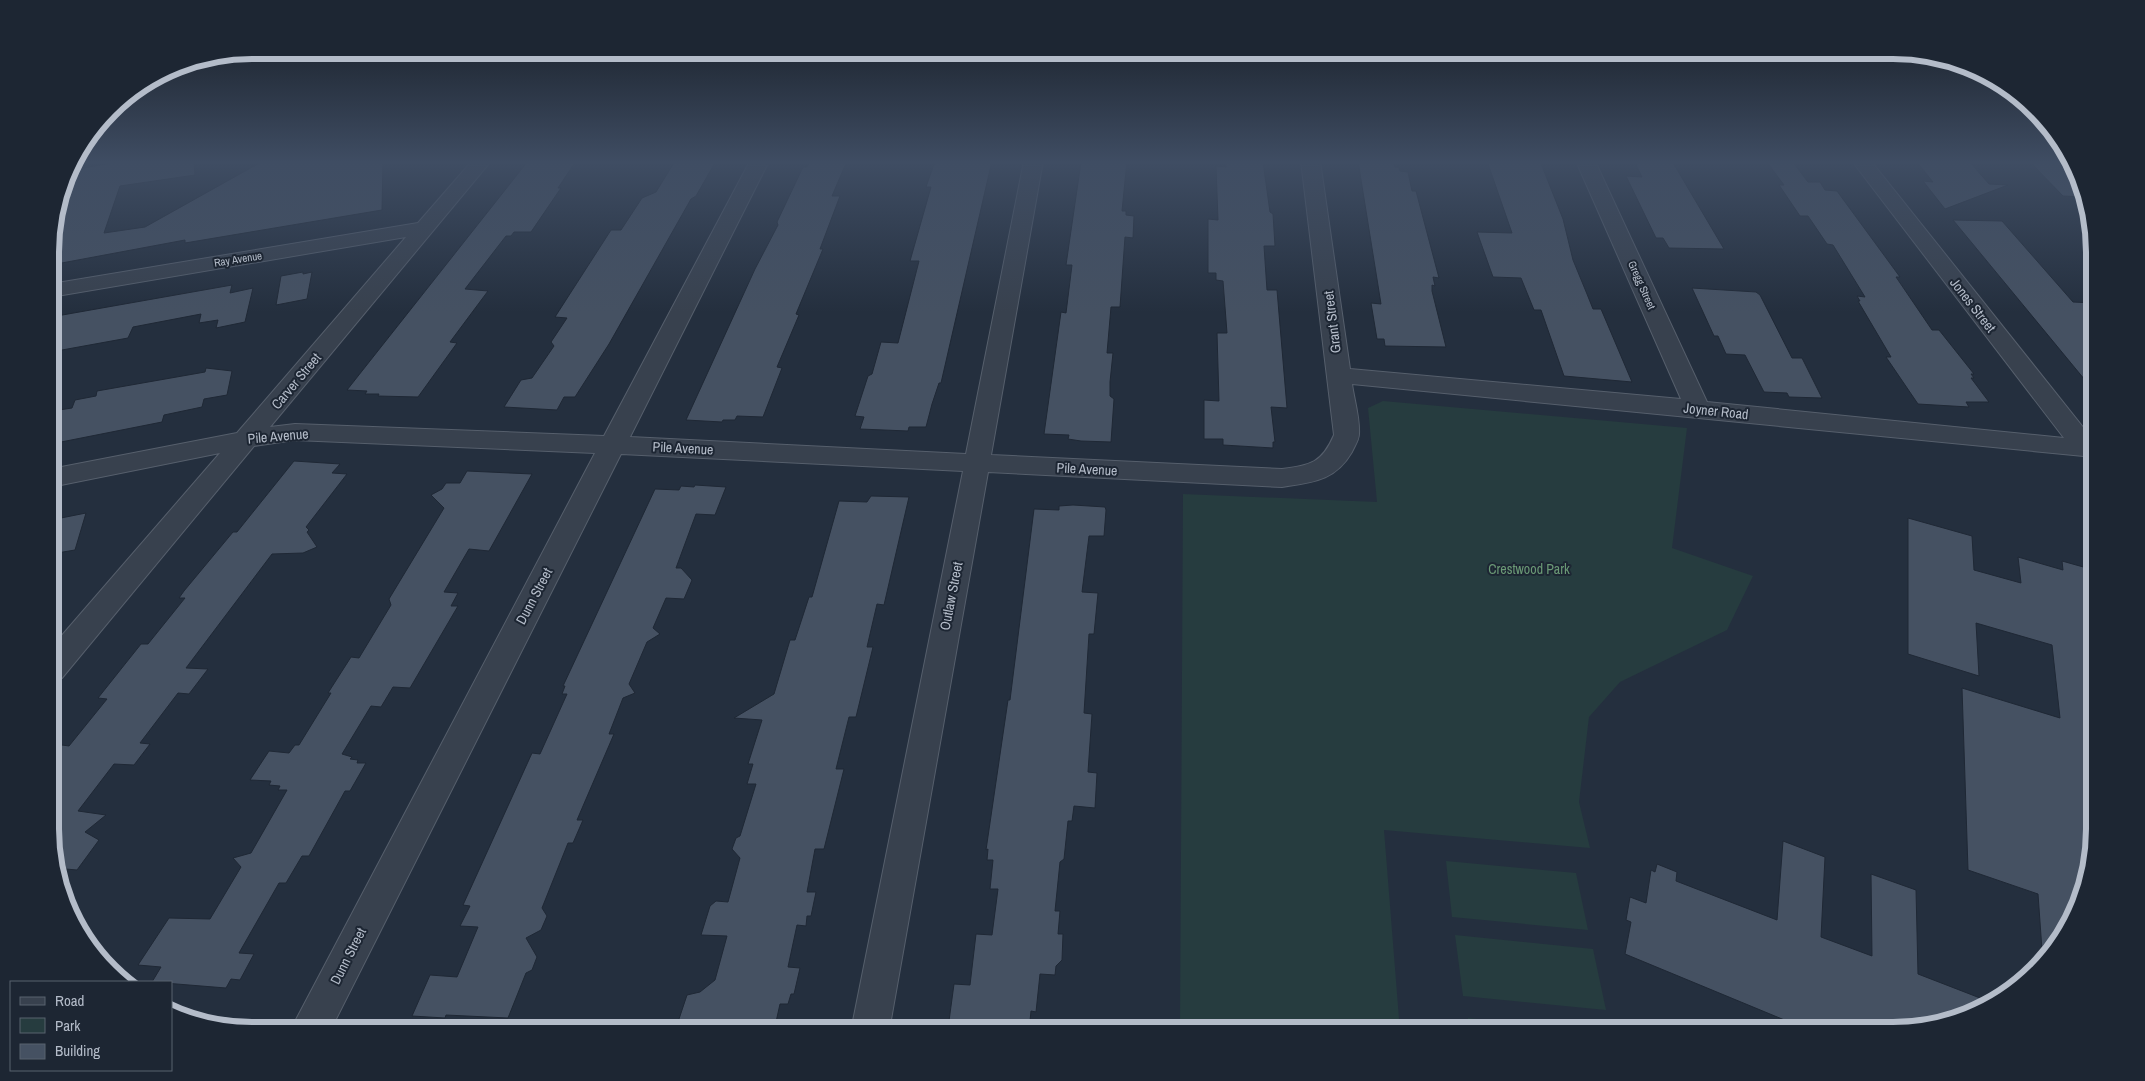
<svg xmlns="http://www.w3.org/2000/svg" width="2145" height="1081" viewBox="0 0 2145 1081" font-family="'Archivo Narrow',sans-serif">
	<style>
		.green { fill: #263c3f }
		.building { fill: #455162; stroke: #1f2835 }
		.lines { fill: none; stroke-linecap: round; stroke-linejoin: round }
		.minor-casing { stroke: #565f6c; stroke-width: 2 }
		.minor { fill: #38414e; fill-rule: evenodd }
		.labels { text-anchor: middle; stroke-width: 4; stroke-linejoin: round; paint-order: stroke }
		.far-street-label { font-size: 11px; fill: #b4bcc9; stroke: #1d2633 }
		.street-label { font-size: 14px; fill: #b4bcc9; stroke: #1d2633 }
		.park-label { font-size: 14px; fill: #6b9a76; stroke: #1d2633 }
		.rim { fill: none; stroke: #b4bcc9; stroke-width: 6 }
	</style>
	<rect width="100%" height="100%" fill="#242f3e"/>
	<path class="green" d="M1383,401L1687,428L1672,548L1753,576L1727,630L1620,682L1589,717L1579,802L1590,848L1384,830L1400,1031H1180L1183,494L1377,502L1368,408Z
		M1446,861L1576,873L1588,930L1452,917Z
		M1455,935L1593,949L1606,1010L1463,996Z
		M1468,1018L1591,1031H1469Z"/>
	<path class="building" d="M122,161H194L195,175L120,186L104,233L145,227L263,161H383L382,210L185,243V240L51,265L50,238L68,171Z
		M528,161H576L558,188H561L531,232H514L511,236H506L465,289L488,291L450,342L457,343L418,397L378,396L379,394H365L367,391L347,390Z
		M675,161H716L696,196L691,199L609,344L575,397H564L557,410L504,407L521,380L532,378L554,346L551,342L567,318L555,317L611,230H621L642,198L656,192Z
		M810,161H847L832,196H840L820,249H823L796,314L799,315L777,367L782,368L763,417L737,416L735,420H723L722,422L686,420L755,269L778,225L777,222L803,167H807Z
		M935,161H992L941,383H939L932,404L926,427H909L908,431L860,429L864,417L855,416L868,376L872,374L881,342L898,343L919,261H910L931,187H926Z
		M1127,161L1122,211H1126V215L1134,216L1133,238L1125,237L1120,307H1111L1107,353H1113L1110,382V396L1114,399L1111,442L1081,441L1068,439L1069,435L1044,434L1061,312L1066,313L1072,265H1066L1081,162Z
		M1226,161L1263,162L1270,212L1273,214L1275,246H1264L1267,290H1277L1287,408L1271,407L1275,442H1273V448L1223,445V439H1204V400L1219,401L1217,333H1227L1223,281L1216,280V273H1208V219L1218,220L1216,166L1226,167Z
		M1358,161H1393L1395,167H1399L1400,171L1408,172L1412,191H1416L1439,278L1433,277L1435,286L1432,285V291L1446,347L1385,346L1384,339H1377L1371,303L1381,304Z
		M1487,161H1540L1563,219L1573,260L1587,294L1593,309H1601L1632,382L1564,376L1541,310H1534L1521,278L1493,277L1477,232L1512,233Z
		M1634,161H1672L1724,249L1669,248L1663,238H1656L1626,176L1642,177Z
		M1766,161H1792L1808,182H1820L1825,190L1837,191L1900,277H1896L1932,330H1939L1943,335L1974,374H1971L1974,378H1971L1989,402H1966L1969,407L1918,404L1886,357H1891L1858,301H1860L1857,296L1865,297L1833,245L1827,244L1808,216H1800L1779,185H1784Z
		M1916,161H1969L1989,184L2008,185L1945,209L1923,181L1933,182Z
		M2029,161H2072L2080,175L2086,197L2063,196Z
		M1953,220L2002,221L2073,302L2094,303V391Z
		M303,272V274L312,272L307,299L276,305L281,276Z
		M232,285L230,293L253,288L245,322L216,328L218,320L199,323L201,314L133,327L128,338L51,352V317Z
		M1692,288L1756,292L1760,295L1792,358H1802L1822,398L1789,397L1787,393L1764,392L1745,355L1726,354L1718,336H1714Z
		M206,368L232,371L227,395L204,399L202,407L164,415L162,422L51,444V433L59,410L72,408L75,400L96,396L97,391L205,372Z
		M294,461L340,464L332,473L347,474L306,527L309,530L307,532L317,547L303,553L272,554L186,668L208,669L189,694L178,693L140,743L150,744L134,765L114,764L78,811L106,815L85,832L99,840L77,870L55,868L52,856V758L62,745L69,746L107,699L98,698L141,644H148L185,598H179L184,591L233,532H237Z
		M467,471L532,474L489,551L469,549L444,592L458,593L451,606H458L410,688L393,687L381,707L371,706L342,754L352,757L350,759L358,760L357,763H366L350,791H345L309,856H302L286,883H279L239,953L254,954L240,980L231,979L226,988L152,982L161,967L138,965L169,918L210,919L241,867L233,858L251,853L287,790H278L280,786L269,785L271,781L250,780L269,751L289,753L295,745H299L331,693H328L351,657L359,658L391,605L389,599L444,508L431,495L442,489L446,483H460Z
		M695,485L726,487L715,515L696,514L676,568H681L692,580L684,599L666,598L653,628L660,634L647,642L629,684L635,693L623,698L609,734H614L577,820H583L573,843H568L542,908L547,916L541,930L526,938L537,957L532,970L526,973L508,1018L446,1015L445,1018L412,1016L430,975L457,977L478,927L460,926L470,906L463,905L532,753L540,754L567,694H562L565,686H563L655,489L679,490L681,486L694,487Z
		M871,496L909,497L884,605L877,604L867,647H873L856,717H849L836,769H844L824,849H815L807,892H816L811,916H807L806,926L797,925L788,967L800,968L794,994H791L788,1004H780L774,1031H675L687,995L700,992L715,980L727,936L701,935L710,906L716,901L728,902L740,858L732,849L736,838L740,836L756,784H747L753,764H748L762,720L734,718L774,694L790,640H795L809,597H812L839,501L867,502Z
		M1073,505L1105,507L1106,510L1104,536H1089L1082,592L1098,593L1094,634H1089L1084,713L1092,714L1088,772L1097,773L1095,808L1074,806L1072,821H1068L1064,859L1060,862L1055,911H1060L1058,934H1063L1062,960L1056,966L1055,975L1040,974L1036,1012L1031,1011L1029,1031H964L965,1022L949,1021L954,984L970,985L976,934L992,935L998,889H990L993,860H987L988,849L986,850L1008,700H1010L1034,509L1059,510V506Z
		M86,513L75,550L51,554V524L54,523L56,519Z
		M1908,518L1972,536L1974,570L2021,583L2018,557L2063,570L2062,561L2094,570L2095,830L2074,918L2043,964L2038,894L1968,870L1962,688L2060,718L2052,645L1976,623L1979,676L1908,654Z
		M1783,841L1825,857L1821,937L1872,956L1871,874L1916,890L1918,974L1993,1003L1959,1020L1906,1031H1811L1625,954L1631,922L1626,920L1630,897L1646,903L1651,870L1655,872L1657,864L1677,872L1676,881L1777,920Z"/>
	<g class="lines">
		<g class="minor-casing">
			<path id="minor" d="M472,161H491L270,427L295,424L604,436L750,161H769L630,437L966,454L1024,161H1043L991,455L1282,469C1311,465 1322,463 1334,435L1301,161H1320L1350,369L1681,399L1576,161H1595L1707,402L2064,438L1852,161H1871L2094,441V457L1352,384C1354,399 1360,418 1359,434C1359,440 1354,447 1352,452C1335,481 1313,482 1282,487L988,472L889,1031H851L963,471L621,454L330,1031H290L595,453L295,440L254,446L62,678L51,681V648L220,453L51,487V469L237,433L406,237L51,297V284L418,223Z"/>
		</g>
		<use href="#minor" class="minor"/>
	</g>
	<linearGradient id="sky" x2="0" y2="1"><stop stop-color="#141a22"/><stop offset="0.52" stop-color="#3f4d63"/><stop offset="1" stop-color="#3f4d63" stop-opacity="0"/></linearGradient>
	<rect width="2145" height="312" fill="url(#sky)"/>
	<g class="labels">
		<g class="far-street-label">
			<text transform="translate(238 259) rotate(-9)" y="4">Ray Avenue</text>
			<text transform="translate(1642 285) rotate(66)" y="4">Gregg Street</text>
		</g>
		<g class="street-label">
			<text transform="translate(1973 305) rotate(52)" y="5">Jones Street</text>
			<text transform="translate(1332 322) rotate(-97)" y="5">Grant Street</text>
			<text transform="translate(296 381) rotate(-50)" y="5">Carver Street</text>
			<text transform="translate(1716 411) rotate(6)" y="5">Joyner Road</text>
			<text transform="translate(278 436) rotate(-5)" y="5">Pile Avenue</text>
			<text transform="translate(683 448) rotate(3)" y="5">Pile Avenue</text>
			<text transform="translate(1087 469) rotate(3)" y="5">Pile Avenue</text>
			<text transform="translate(534 596) rotate(-62)" y="5">Dunn Street</text>
			<text transform="translate(951 596) rotate(-79)" y="5">Outlaw Street</text>
			<text transform="translate(348 956) rotate(-63)" y="5">Dunn Street</text>
		</g>
		<g class="park-label">
			<text x="1529" y="574">Crestwood Park</text>
		</g>
	</g>
	<path d="M0 0H2145V1081H0ZM252 59H1893A193 193 0 0 1 2086 252V829A193 193 0 0 1 1893 1022H252A193 193 0 0 1 59 829V252A193 193 0 0 1 252 59Z" fill="#1d2633" fill-rule="evenodd"/>
	<path class="rim" d="M252 59H1893A193 193 0 0 1 2086 252V829A193 193 0 0 1 1893 1022H252A193 193 0 0 1 59 829V252A193 193 0 0 1 252 59Z"/>
	<rect x="10" y="981" width="162" height="90" fill="#1d2633" stroke="#59626f"/>
	<rect x="20" y="997" width="25" height="8" fill="#38414e" stroke="#59626f"/>
	<text x="55" y="1006" font-size="15" fill="#b4bcc9">Road</text>
	<rect x="20" y="1018" width="25" height="15" fill="#263c3f" stroke="#59626f"/>
	<text x="55" y="1031" font-size="15" fill="#b4bcc9">Park</text>
	<rect x="20" y="1044" width="25" height="15" fill="#455162" stroke="#59626f"/>
	<text x="55" y="1056" font-size="15" fill="#b4bcc9">Building</text>
</svg>
